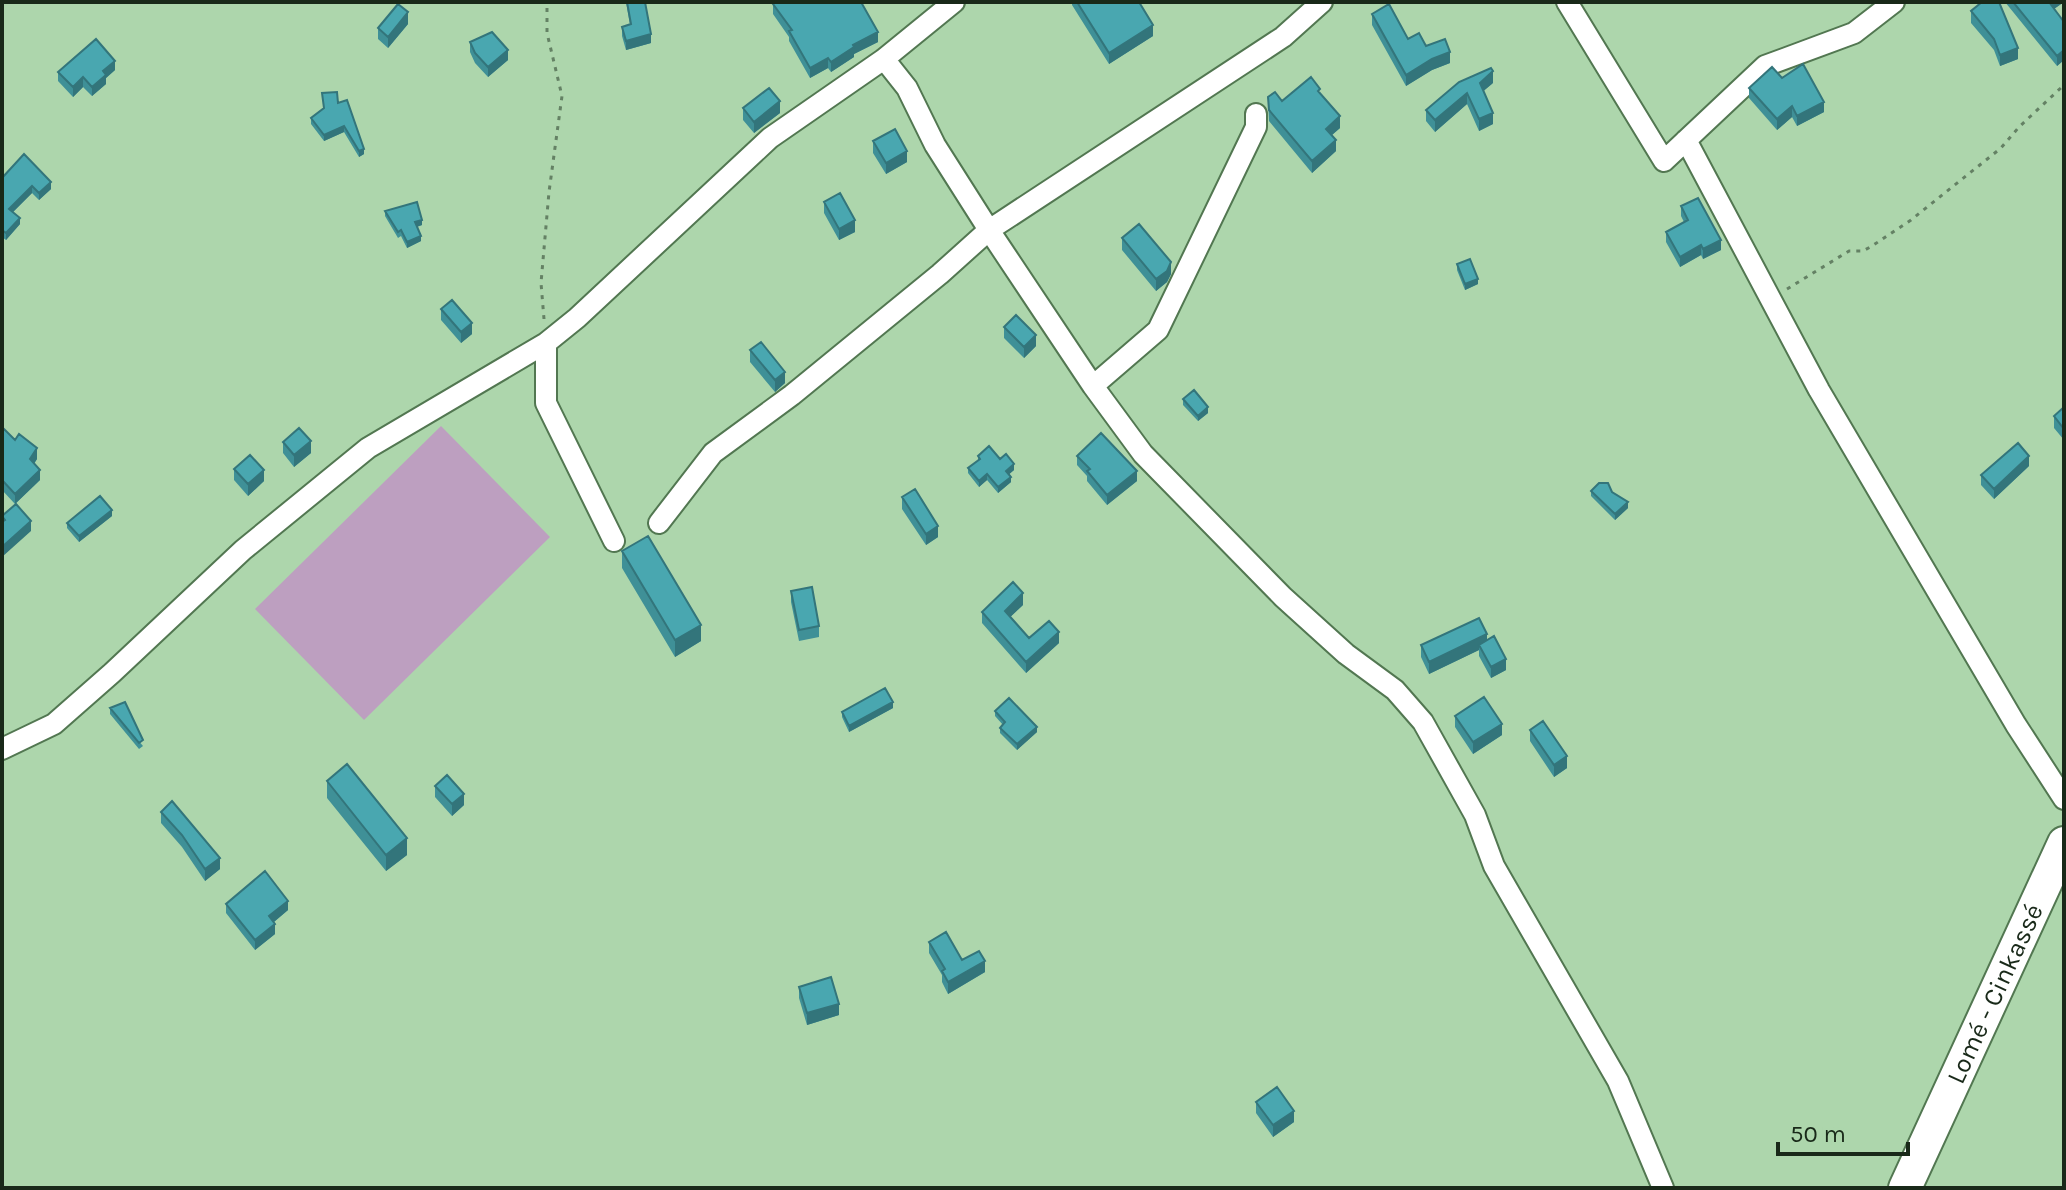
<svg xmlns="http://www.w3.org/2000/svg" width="2066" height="1190" viewBox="0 0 2066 1190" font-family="Karla,sans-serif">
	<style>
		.green { fill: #bd9fc0 }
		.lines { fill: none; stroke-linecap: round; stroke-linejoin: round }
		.minor-casing { stroke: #527751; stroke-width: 24 }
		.trunk-casing { stroke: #527751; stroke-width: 36 }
		.path { stroke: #648164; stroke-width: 3; stroke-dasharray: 4 6; stroke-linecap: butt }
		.minor { stroke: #fff; stroke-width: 20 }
		.trunk { stroke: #fff; stroke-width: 32 }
		.wall { fill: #3f9097 }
		.shaded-wall { fill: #33757b }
		.building { fill: #49a7b0; stroke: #33757b; stroke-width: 2 }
		.labels { text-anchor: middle; stroke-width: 6; stroke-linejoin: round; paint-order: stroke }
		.street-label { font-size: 26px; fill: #192919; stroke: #add6ac }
	</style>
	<rect width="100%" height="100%" fill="#add6ac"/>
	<path class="green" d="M441,426L550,537L364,720L255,609Z"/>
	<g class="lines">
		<g class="minor-casing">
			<path id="minor" d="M1567,2L1664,161L1765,66L1854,33L1894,2
				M884,59L907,88L935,145L989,230L1093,386L1143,454L1283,597L1346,654L1395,690L1423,722L1475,815L1494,866L1618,1081L1663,1188
				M1686,140L1819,390L2016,725L2064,799
				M546,343V403L614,541
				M1093,386L1158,330L1256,127V114
				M659,523L713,453L792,395L940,274L989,230L1283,37L1322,2
				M2,749L54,724L112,673L243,550L368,448L546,343L577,318L770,138L884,59L954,2"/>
		</g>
		<g class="trunk-casing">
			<g id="trunk">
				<path id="s1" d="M1905,1188L2064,843"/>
			</g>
		</g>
		<path class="path" d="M1787,289L1849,251H1863L1872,246L1911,220L2001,148L2019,127L2064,85
			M544,319L541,283L549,192L562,96L547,33V2"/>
		<use href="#minor" class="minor"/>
		<use href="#trunk" class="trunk"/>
	</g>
	<path class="wall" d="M626,2H645L651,43L626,50L622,36V27L630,25Z
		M1072,2H1139L1153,36L1109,64L1072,5Z
		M2005,2H2064L2054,9L2064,22V60L2057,66Z
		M773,4L878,42L854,54V57L831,72L828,68L810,78L789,41V37L773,14Z
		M1971,11L2018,59L2000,66L1994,50L1971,23Z
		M1372,14L1408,39L1426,46L1450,63L1432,70L1406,86L1372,25Z
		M408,24L388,48L378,39V28Z
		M470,42L508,60L488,77L475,63L470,52Z
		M115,70L106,78V84L92,96L83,87L73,97L58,81V72Z
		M1782,78L1824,112L1797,126L1792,117L1777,130L1749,98V88Z
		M1493,83L1483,91L1493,124L1479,131L1467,104L1435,132L1426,121V110Z
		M1320,93L1340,128L1332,135L1336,151L1312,173L1269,121L1268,97L1282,101Z
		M338,103L364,154L359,157L344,132L324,141L311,124V118Z
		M743,108L780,113L754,133L743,120Z
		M873,141L907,162L886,174L873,153Z
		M2,178L51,189L39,200L32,193L13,212L20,224L6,240L2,237Z
		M824,202L855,232L839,240L824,213Z
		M1681,206L1721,250L1703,259L1701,255L1680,267L1666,242V232L1684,222L1681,216Z
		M385,211L422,225L417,227L421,241L407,248L401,236L398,238L385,216Z
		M1122,238L1171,274L1167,282L1156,291L1122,250Z
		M1457,264L1478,284L1465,290L1457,270Z
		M441,309L472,334L461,343L441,320Z
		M1004,327L1036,346L1024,358L1004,338Z
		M750,350L785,383L775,392L750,362Z
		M1183,399L1208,413L1198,421L1183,405Z
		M2064,407V440L2054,428V416Z
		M2,432L15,440L37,459L34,464L40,480L15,504L2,490Z
		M283,442L311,453L294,467L283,453Z
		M978,456L1000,459L1014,470L1009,474L1011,482L998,493L987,480L979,487L968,473V468L978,461Z
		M1077,456L1137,481L1107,505L1087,481V476L1077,465Z
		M2029,466L1994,499L1981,485V475Z
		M234,469L264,481L248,496L234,480Z
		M1591,491L1612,492L1628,508L1615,520L1591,496Z
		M902,497L938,537L926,545L902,509Z
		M112,516L79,542L67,528V523Z
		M622,551L701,641L675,657L622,568Z
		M791,591L819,626V637L799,641L791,602Z
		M1023,605L1010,617L1029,638L1059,643L1026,673L982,623V612Z
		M1487,640L1506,670L1491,678L1479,656V650L1429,674L1421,657V645Z
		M110,708L143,746L139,749L110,714Z
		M893,708L849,732L842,717V712Z
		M995,711L1037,732L1017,750L1000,733V728L1003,725L995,716Z
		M1455,716L1502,735L1473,754L1455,727Z
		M1530,730L1567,768L1554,777L1530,741Z
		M327,781L407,855L386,871L327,798Z
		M435,786L464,805L452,816L435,797Z
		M161,812L220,869L205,881L182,847L161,823Z
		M226,904L288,910L274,922L275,934L255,950L226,913Z
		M929,942L962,960L985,972L948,994L942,982V975L929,953Z
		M799,987L839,1015L807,1025L799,998Z
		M1256,1102L1294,1122L1273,1137L1256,1113Z"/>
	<path class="shaded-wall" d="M2049,2H2064L2048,13Z
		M408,12V24L388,48V37Z
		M1153,25V36L1109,64V53Z
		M878,32V42L854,54V57L831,72V62L853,45Z
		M651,34V43L626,50V41Z
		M2018,48V59L2000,66V55Z
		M508,50V60L488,77V67Z
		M2064,50V60L2057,66V56Z
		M1450,52V63L1432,70L1406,86V75L1432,59Z
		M828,58V68L810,78V68Z
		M115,61V70L106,78V84L92,96V87L103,71Z
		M1493,71V83L1480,94V83Z
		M83,77V87L73,97V87Z
		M1467,93V104L1435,132V120Z
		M780,101V113L754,133V122Z
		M1824,102V112L1797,126V116Z
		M1792,106V117L1777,130V119Z
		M1493,113V124L1479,131V119Z
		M1340,116V128L1326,140V129Z
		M344,126V132L324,141V135Z
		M1336,140V151L1312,173V161Z
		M364,149V154L359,157V151Z
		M907,151V162L886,174V163Z
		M51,182V189L39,200V193Z
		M32,186V193L9,216V209Z
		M20,218V224L6,240V233Z
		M422,220V225L415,227V222Z
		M855,220V232L839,240V229Z
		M421,236V241L407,248V242Z
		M1721,240V250L1703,259V249Z
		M1701,245V255L1680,267V257Z
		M1171,262V274L1167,282L1156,291V279Z
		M1478,279V284L1465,290V284Z
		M472,323V334L461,343V332Z
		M1036,335V346L1024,358V347Z
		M785,372V383L775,392V380Z
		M1208,407V413L1198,421V416Z
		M311,441V453L294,467V455Z
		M37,448V459L30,469V459Z
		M2029,456V466L1994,499V489Z
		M1014,464V470L1006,477V471Z
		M40,470V480L15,504V494Z
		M264,470V481L248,496V484Z
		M1137,471V481L1107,505V495Z
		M987,474V480L979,487V481Z
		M1011,477V482L998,493V487Z
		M1628,502V508L1615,520V514Z
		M112,510V516L79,542V536Z
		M31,521V531L2,557V547Z
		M938,526V537L926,545V534Z
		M1023,593V605L1005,622V611Z
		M701,625V641L675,657V640Z
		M1059,632V643L1026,673V662Z
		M1487,634V646L1479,645V650L1429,674V662Z
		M1506,659V670L1491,678V667Z
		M893,702V708L849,732V726Z
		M1502,724V735L1473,754V742Z
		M1037,727V732L1017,750V744Z
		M1567,756V768L1554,777V765Z
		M464,794V805L452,816V804Z
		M407,838V855L386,871V855Z
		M220,858V869L205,881V869Z
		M288,901V910L269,926V916Z
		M275,924V934L255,950V940Z
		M985,961V972L948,994V982Z
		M839,1004V1015L807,1025V1013Z
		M1294,1111V1122L1273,1137V1125Z"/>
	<path class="building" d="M627,2H645L651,34L626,41L622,27L631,24Z
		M776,2H861L878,32L853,45L854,47L831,62L828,58L810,68L789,31L792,30L773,4Z
		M1077,2H1139L1153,25L1109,53Z
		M1982,2H1999L2018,48L2000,55L1994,39L1971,11Z
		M2013,2H2049L2064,22V50L2057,56Z
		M398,4L408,12L388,37L378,28Z
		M1389,4L1408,39L1419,33L1426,46L1445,39L1450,52L1432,59L1406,75L1372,14Z
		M492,32L508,50L488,67L475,53L470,42Z
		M96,39L115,61L103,71L106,75L92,87L83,77L73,87L58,72Z
		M1803,64L1824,102L1797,116L1792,106L1777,119L1749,88L1772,67L1782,78Z
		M1491,68L1493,71L1480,83L1493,113L1479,119L1467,93L1435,120L1426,110L1459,82Z
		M1311,77L1320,89L1318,91L1340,116L1326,129L1336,140L1312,161L1269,110L1268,97L1275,92L1282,101Z
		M769,88L780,101L754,122L743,108Z
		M337,92L338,103L347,100L364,149L359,151L344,126L324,135L311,118L324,108L322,93Z
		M895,129L907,151L886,163L873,141Z
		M24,154L51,182L39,193L32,186L9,209L20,218L6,233L2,230V178Z
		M840,193L855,220L839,229L824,202Z
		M1698,198L1721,240L1703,249L1701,245L1680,257L1666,232L1688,220L1681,206Z
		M417,202L422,220L415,222L421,236L407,242L401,230L398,232L385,211Z
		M1139,224L1171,262L1167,271L1156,279L1122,238Z
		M1470,259L1478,279L1465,284L1457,264Z
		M452,300L472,323L461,332L441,309Z
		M1016,315L1036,335L1024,347L1004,327Z
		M761,342L785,372L775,380L750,350Z
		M1194,390L1208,407L1198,416L1183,399Z
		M2064,407V429L2054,416Z
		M299,428L311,441L294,455L283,442Z
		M4,429L15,440L19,434L37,448L30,459L40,470L15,494L2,480V432Z
		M1101,433L1137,471L1107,495L1087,471L1090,469L1077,456Z
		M2018,443L2029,456L1994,489L1981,475Z
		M989,446L1000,459L1006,454L1014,464L1006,471L1011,477L998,487L987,474L979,481L968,468L980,459L978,456Z
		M250,455L264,470L248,484L234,469Z
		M1599,483H1608L1612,492L1628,502L1615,514L1591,491Z
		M915,489L938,526L926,534L902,497Z
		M100,496L112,510L79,536L67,523Z
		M16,504L31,521L2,547V522L5,520L2,516Z
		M648,536L701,625L675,640L622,551Z
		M1013,582L1023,593L1005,611L1029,638L1049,621L1059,632L1026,662L982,612Z
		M812,587L819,626L799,630L791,591Z
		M1479,618L1487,634L1429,662L1421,645Z
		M1494,636L1506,659L1491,667L1479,645Z
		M885,688L893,702L849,726L842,712Z
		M1484,697L1502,724L1473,742L1455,716Z
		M1009,698L1037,727L1017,744L1000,728L1005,722L995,711Z
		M125,702L143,740L139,743L110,708Z
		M1543,721L1567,756L1554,765L1530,730Z
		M347,764L407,838L386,855L327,781Z
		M447,775L464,794L452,804L435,786Z
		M172,801L220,858L205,869L182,835L161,812Z
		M265,871L288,901L269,916L275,924L255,940L226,904Z
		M946,932L962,960L979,951L985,961L948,982L942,971L945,969L929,942Z
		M831,977L839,1004L807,1013L799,987Z
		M1277,1087L1294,1111L1273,1125L1256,1102Z"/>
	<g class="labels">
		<g class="street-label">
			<text dy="9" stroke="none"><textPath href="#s1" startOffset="214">Lomé - Cinkassé</textPath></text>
		</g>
	</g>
	<rect width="2066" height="1190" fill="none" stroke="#192919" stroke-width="8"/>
	<path d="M1778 1142v12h130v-12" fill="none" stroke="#192919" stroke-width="4"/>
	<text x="1790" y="1142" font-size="24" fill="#192919" stroke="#add6ac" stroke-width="6" paint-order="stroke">50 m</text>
</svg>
